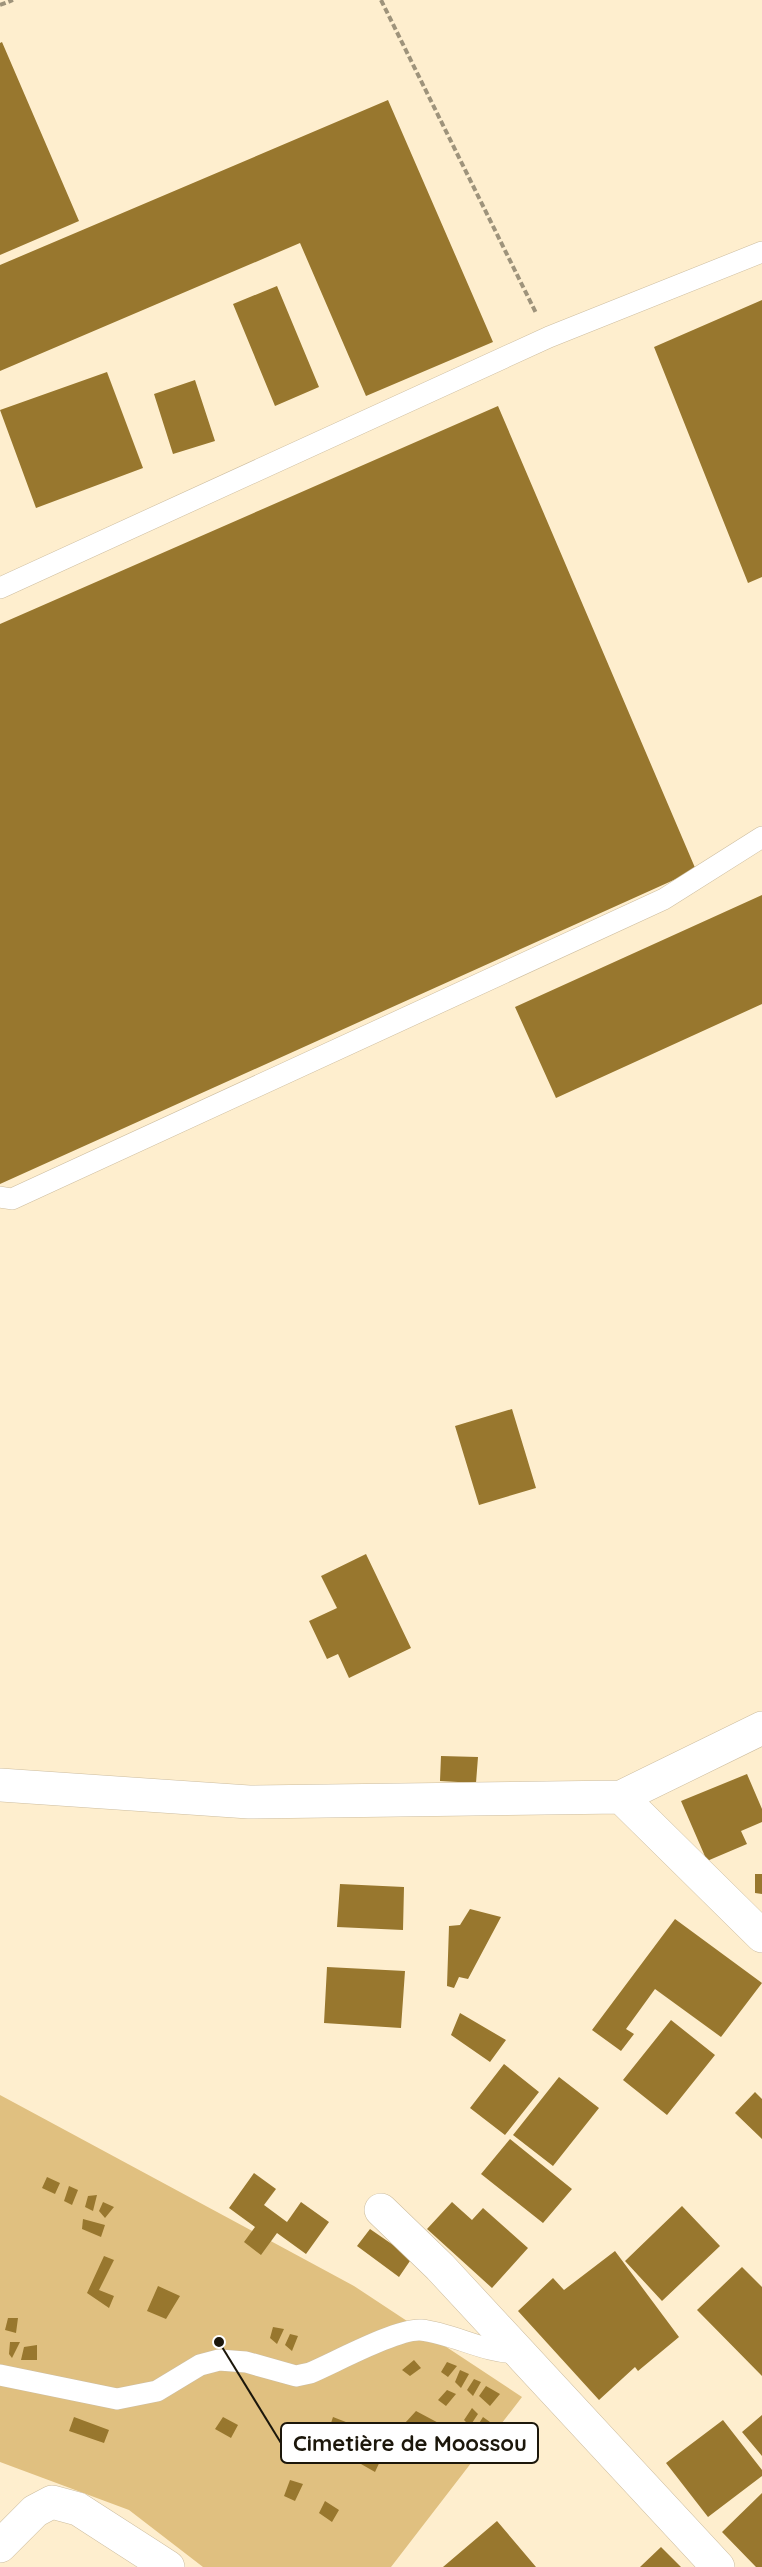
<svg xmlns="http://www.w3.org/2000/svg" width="762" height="2567" viewBox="0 0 762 2567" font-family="Quicksand,sans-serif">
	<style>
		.green { fill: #e0c080 }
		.building { fill: #98772e }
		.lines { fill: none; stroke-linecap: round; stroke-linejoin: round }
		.lane-casing { stroke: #cdbd9f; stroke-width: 22 }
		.street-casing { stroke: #cdbd9f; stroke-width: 34 }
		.path { stroke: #9e937b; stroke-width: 4; stroke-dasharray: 6 3; stroke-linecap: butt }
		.lane { stroke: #fff; stroke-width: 21 }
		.street { stroke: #fff; stroke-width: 33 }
		.leader { fill: none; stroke: #1c170b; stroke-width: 2 }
		.callout-dot { fill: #1c170b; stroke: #fff; stroke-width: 2 }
		.callout { fill: #fff; stroke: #1c170b; stroke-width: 2 }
		.callout-label { font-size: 22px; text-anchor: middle; font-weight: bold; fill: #1c170b }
	</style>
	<rect width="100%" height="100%" fill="#feeece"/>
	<path class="green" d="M0,2095L354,2286L522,2397L391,2567H203L129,2510L0,2462Z"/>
	<path class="building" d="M2,42L79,221L0,255V43Z
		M388,100L493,342L366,396L300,243L0,371V265Z
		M277,286L319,387L275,406L233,304Z
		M762,300V577L748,583L654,347Z
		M107,372L143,468L36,508L0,410Z
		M195,380L215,441L173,454L154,394Z
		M498,406L696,870L0,1184V624Z
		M762,895V1004L556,1098L515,1007Z
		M512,1409L536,1488L479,1505L455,1426Z
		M366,1554L411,1648L349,1678L338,1654L327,1659L309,1621L337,1608L321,1576Z
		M441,1756L478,1757L476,1783L440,1781Z
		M747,1774L762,1809V1822L741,1831L747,1844L707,1861L681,1801Z
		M755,1874H762V1894L755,1893Z
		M340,1884L404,1887L403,1930L337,1927Z
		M470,1909L501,1917L468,1979L459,1977L454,1988L447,1986L449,1926L460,1925Z
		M675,1919L762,1983L721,2037L655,1989L626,2029L634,2034L621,2051L592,2030Z
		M327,1967L405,1971L401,2028L324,2023Z
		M460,2013L506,2040L490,2062L451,2035Z
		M671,2020L715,2055L667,2115L623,2080Z
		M504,2064L539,2092L505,2135L470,2108Z
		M559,2077L599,2108L553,2166L513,2135Z
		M755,2092L762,2099V2139L735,2113Z
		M510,2139L572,2189L543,2223L481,2174Z
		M254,2173L276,2189L264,2205L287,2222L301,2202L329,2222L306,2254L277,2233L261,2255L244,2242L255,2227L229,2208Z
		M47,2177L60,2183L55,2194L42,2188Z
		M69,2186L78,2190L72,2205L64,2201Z
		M97,2195L93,2211L85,2207L88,2196Z
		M103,2202L114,2207L105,2218L99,2211Z
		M452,2202L472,2220L483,2208L528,2248L492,2288L427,2229Z
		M682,2206L720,2246L662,2301L625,2261Z
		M83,2219L105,2225L101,2237L82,2229Z
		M370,2229L412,2258L399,2277L357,2246Z
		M615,2251L679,2337L638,2371L635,2367L599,2400L518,2311L553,2278L564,2290Z
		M104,2256L114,2260L99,2290L114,2296L109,2308L87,2293Z
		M742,2267L762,2287V2376L697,2310Z
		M158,2286L180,2296L166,2319L147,2311Z
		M8,2318H18L16,2333L5,2330Z
		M273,2327L284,2329L277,2344L270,2338Z
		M290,2334L298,2336L292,2351L285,2345Z
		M10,2342H20L12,2358L9,2354Z
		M37,2345V2360H21L24,2347Z
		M414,2360L421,2368L410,2376L402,2370Z
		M447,2362L457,2366L448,2377L441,2372Z
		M460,2370L469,2374L461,2388L455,2382Z
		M474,2379L481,2382L473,2396L467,2390Z
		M486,2386L500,2394L490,2406L479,2396Z
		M447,2390L456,2394L446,2406L438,2400Z
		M472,2408L478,2414L470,2426L464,2420Z
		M416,2411L446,2427L423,2456L394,2435Z
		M762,2415V2456L742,2432Z
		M74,2417L109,2430L104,2443L69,2431Z
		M223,2417L238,2425L231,2438L215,2429Z
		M333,2417L369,2431L366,2448L327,2435Z
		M483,2417L490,2422L483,2437L476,2428Z
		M723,2420L762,2470V2476L708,2517L666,2463Z
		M362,2451L382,2457L375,2472L361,2464Z
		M290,2480L303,2484L295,2501L284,2496Z
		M762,2493V2567H756L722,2532Z
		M325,2501L339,2510L332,2522L319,2513Z
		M497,2521L536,2567H443Z
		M661,2547L681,2567H640Z"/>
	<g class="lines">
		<g class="lane-casing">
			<path id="lane" d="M0,588L549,337L762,252
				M0,1197L12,1199L664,899L762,837
				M0,2375L117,2399L157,2391L200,2365L219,2360L246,2362L296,2376L310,2373C334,2363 398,2328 421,2330C455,2334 484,2353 519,2353"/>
		</g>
		<g class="street-casing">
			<path id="street" d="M0,1785L249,1802L621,1797L762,1728
				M621,1797L762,1936
				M381,2210L440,2267L718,2567
				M0,2546L35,2511L52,2502L78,2509L168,2567"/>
		</g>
		<path class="path" d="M381,0L536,313
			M0,5L13,0"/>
		<use href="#lane" class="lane"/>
		<use href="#street" class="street"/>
	</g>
	<path class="leader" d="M219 2342L281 2443"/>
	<circle class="callout-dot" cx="219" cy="2342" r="6"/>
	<rect class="callout" x="281" y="2423" width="257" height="40" rx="6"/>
	<g class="callout-label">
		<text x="410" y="2451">Cimetière de Moossou</text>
	</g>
</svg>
